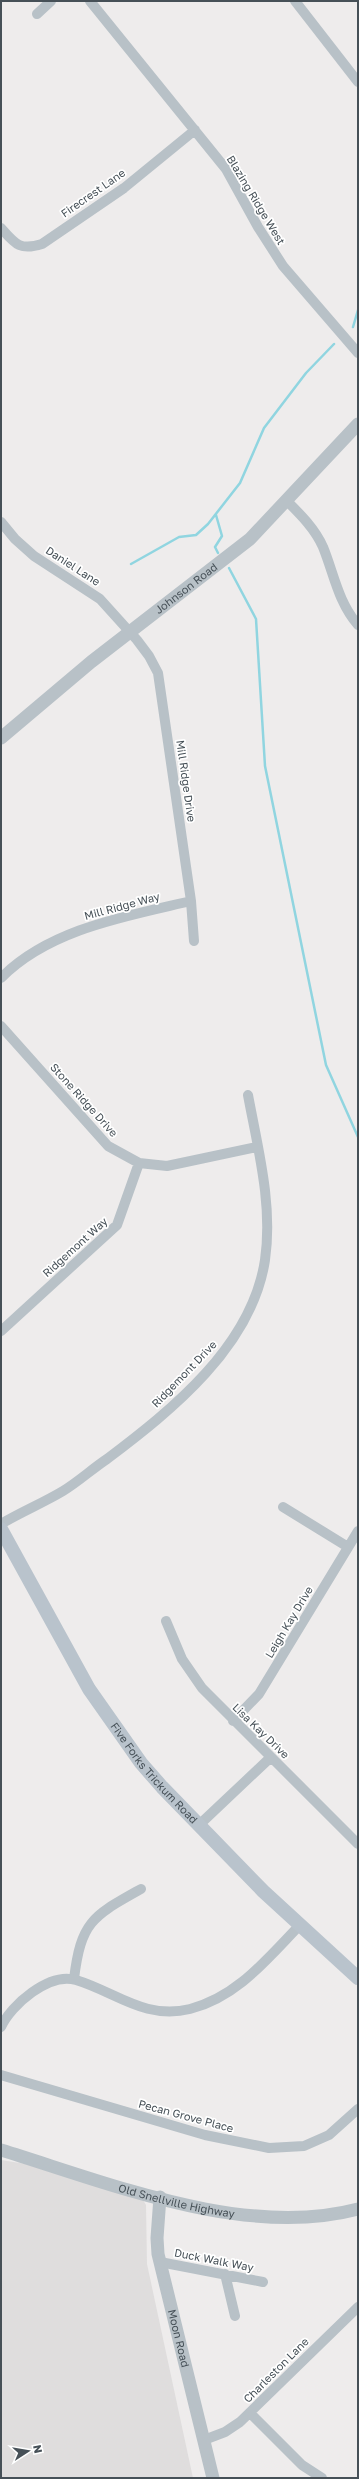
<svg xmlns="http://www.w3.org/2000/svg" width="359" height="2479" viewBox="0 0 359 2479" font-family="'Golos Text',sans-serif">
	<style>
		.education { fill: #dfdddd }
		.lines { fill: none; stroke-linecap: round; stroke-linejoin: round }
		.stream { stroke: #90d5e0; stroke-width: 2.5 }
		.minor { stroke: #b8c1c7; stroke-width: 10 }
		.tertiary { stroke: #b8c1c7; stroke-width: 13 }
		.secondary { stroke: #b9c3cc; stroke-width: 14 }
		.labels { text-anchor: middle; stroke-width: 3.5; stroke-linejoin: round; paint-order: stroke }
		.street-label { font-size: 11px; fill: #465057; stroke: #fff }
	</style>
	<rect width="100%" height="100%" fill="#eeecec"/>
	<path class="education" d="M1,2160L26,2164L143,2200L146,2205L147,2264L193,2478H1Z"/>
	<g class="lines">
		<path class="stream" d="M353,327L358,310
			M216,515L222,536L215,547L218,553
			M131,564L179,537L196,535L208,524L240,483L264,428L306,373L334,344
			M229,568L256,619L265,766L326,1065L358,1137"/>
		<path class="minor" d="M90,1L226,169L258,227L283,266L358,353
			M295,1L358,82
			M37,14L51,1
			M1,228C15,244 20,251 42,244L124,188L195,130
			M287,501C301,515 315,529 323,547C334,574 338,602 358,625
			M1,522L15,539L34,556L100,599L137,640L149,656L158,673L191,901L194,941
			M1,978C49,929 127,916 191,901
			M1,1026L108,1146L139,1163L167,1166L257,1147
			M1,1331L117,1225L139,1163
			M283,1507L348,1547
			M1,1524C21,1512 43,1503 63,1491C78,1482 92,1469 107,1459C172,1410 252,1346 265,1260C273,1205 258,1149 248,1095
			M166,1621L182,1659L202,1688L358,1844
			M233,1721L259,1694L358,1531
			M199,1825L271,1757
			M74,1979C81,1921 93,1916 141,1889
			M1,2027C11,2005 49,1972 76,1980C116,1992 144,2020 190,2009C237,1997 267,1959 299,1926
			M1,2075L205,2135L269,2148L304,2146L329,2135L358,2109
			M160,2262L263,2282
			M225,2274L235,2316
			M250,2413L302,2465L322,2478
			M204,2440L225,2432L240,2422L358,2307"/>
		<g class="tertiary">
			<path id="s1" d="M1,738L91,662L250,539L358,424"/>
			<path id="s2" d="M1,2150C109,2183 245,2239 358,2209"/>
			<path id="s3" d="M160,2197L157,2238L158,2254L213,2478"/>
		</g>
		<path class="secondary" id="s4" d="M1,1529L89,1689L141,1763L162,1787L263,1891L358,1978"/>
	</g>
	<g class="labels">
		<g class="street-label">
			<text transform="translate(93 193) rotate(-35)" y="4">Firecrest Lane</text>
			<text transform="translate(256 200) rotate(59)" y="4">Blazing Ridge West</text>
			<text transform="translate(73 566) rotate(33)" y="4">Daniel Lane</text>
			<text dy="4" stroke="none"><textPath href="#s1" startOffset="238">Johnson Road</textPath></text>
			<text transform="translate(186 781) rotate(82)" y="4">Mill Ridge Drive</text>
			<text transform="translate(122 906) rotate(-15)" y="4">Mill Ridge Way</text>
			<text transform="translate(84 1100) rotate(48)" y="4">Stone Ridge Drive</text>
			<text transform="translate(75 1247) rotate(-42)" y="4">Ridgemont Way</text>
			<text transform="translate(184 1374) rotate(-46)" y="4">Ridgemont Drive</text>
			<text transform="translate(289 1622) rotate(-59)" y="4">Leigh Kay Drive</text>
			<text transform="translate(261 1731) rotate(44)" y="4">Lisa Kay Drive</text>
			<text dy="4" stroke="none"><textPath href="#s4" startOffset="289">Five Forks Trickum Road</textPath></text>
			<text transform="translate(186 2116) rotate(15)" y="4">Pecan Grove Place</text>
			<text dy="4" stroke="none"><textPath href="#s2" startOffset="183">Old Snellville Highway</textPath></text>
			<text transform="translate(214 2260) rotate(11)" y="4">Duck Walk Way</text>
			<text dy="4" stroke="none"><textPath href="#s3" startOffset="144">Moon Road</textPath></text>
			<text transform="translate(276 2370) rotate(-45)" y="4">Charleston Lane</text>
		</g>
	</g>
	<rect width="359" height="2479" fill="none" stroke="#465057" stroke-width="4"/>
	<g transform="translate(28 2451) rotate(78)" stroke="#ffffff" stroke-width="3" paint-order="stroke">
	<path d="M0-3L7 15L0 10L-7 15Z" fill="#465057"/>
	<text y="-6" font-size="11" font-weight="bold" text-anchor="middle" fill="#465057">N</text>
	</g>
</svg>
